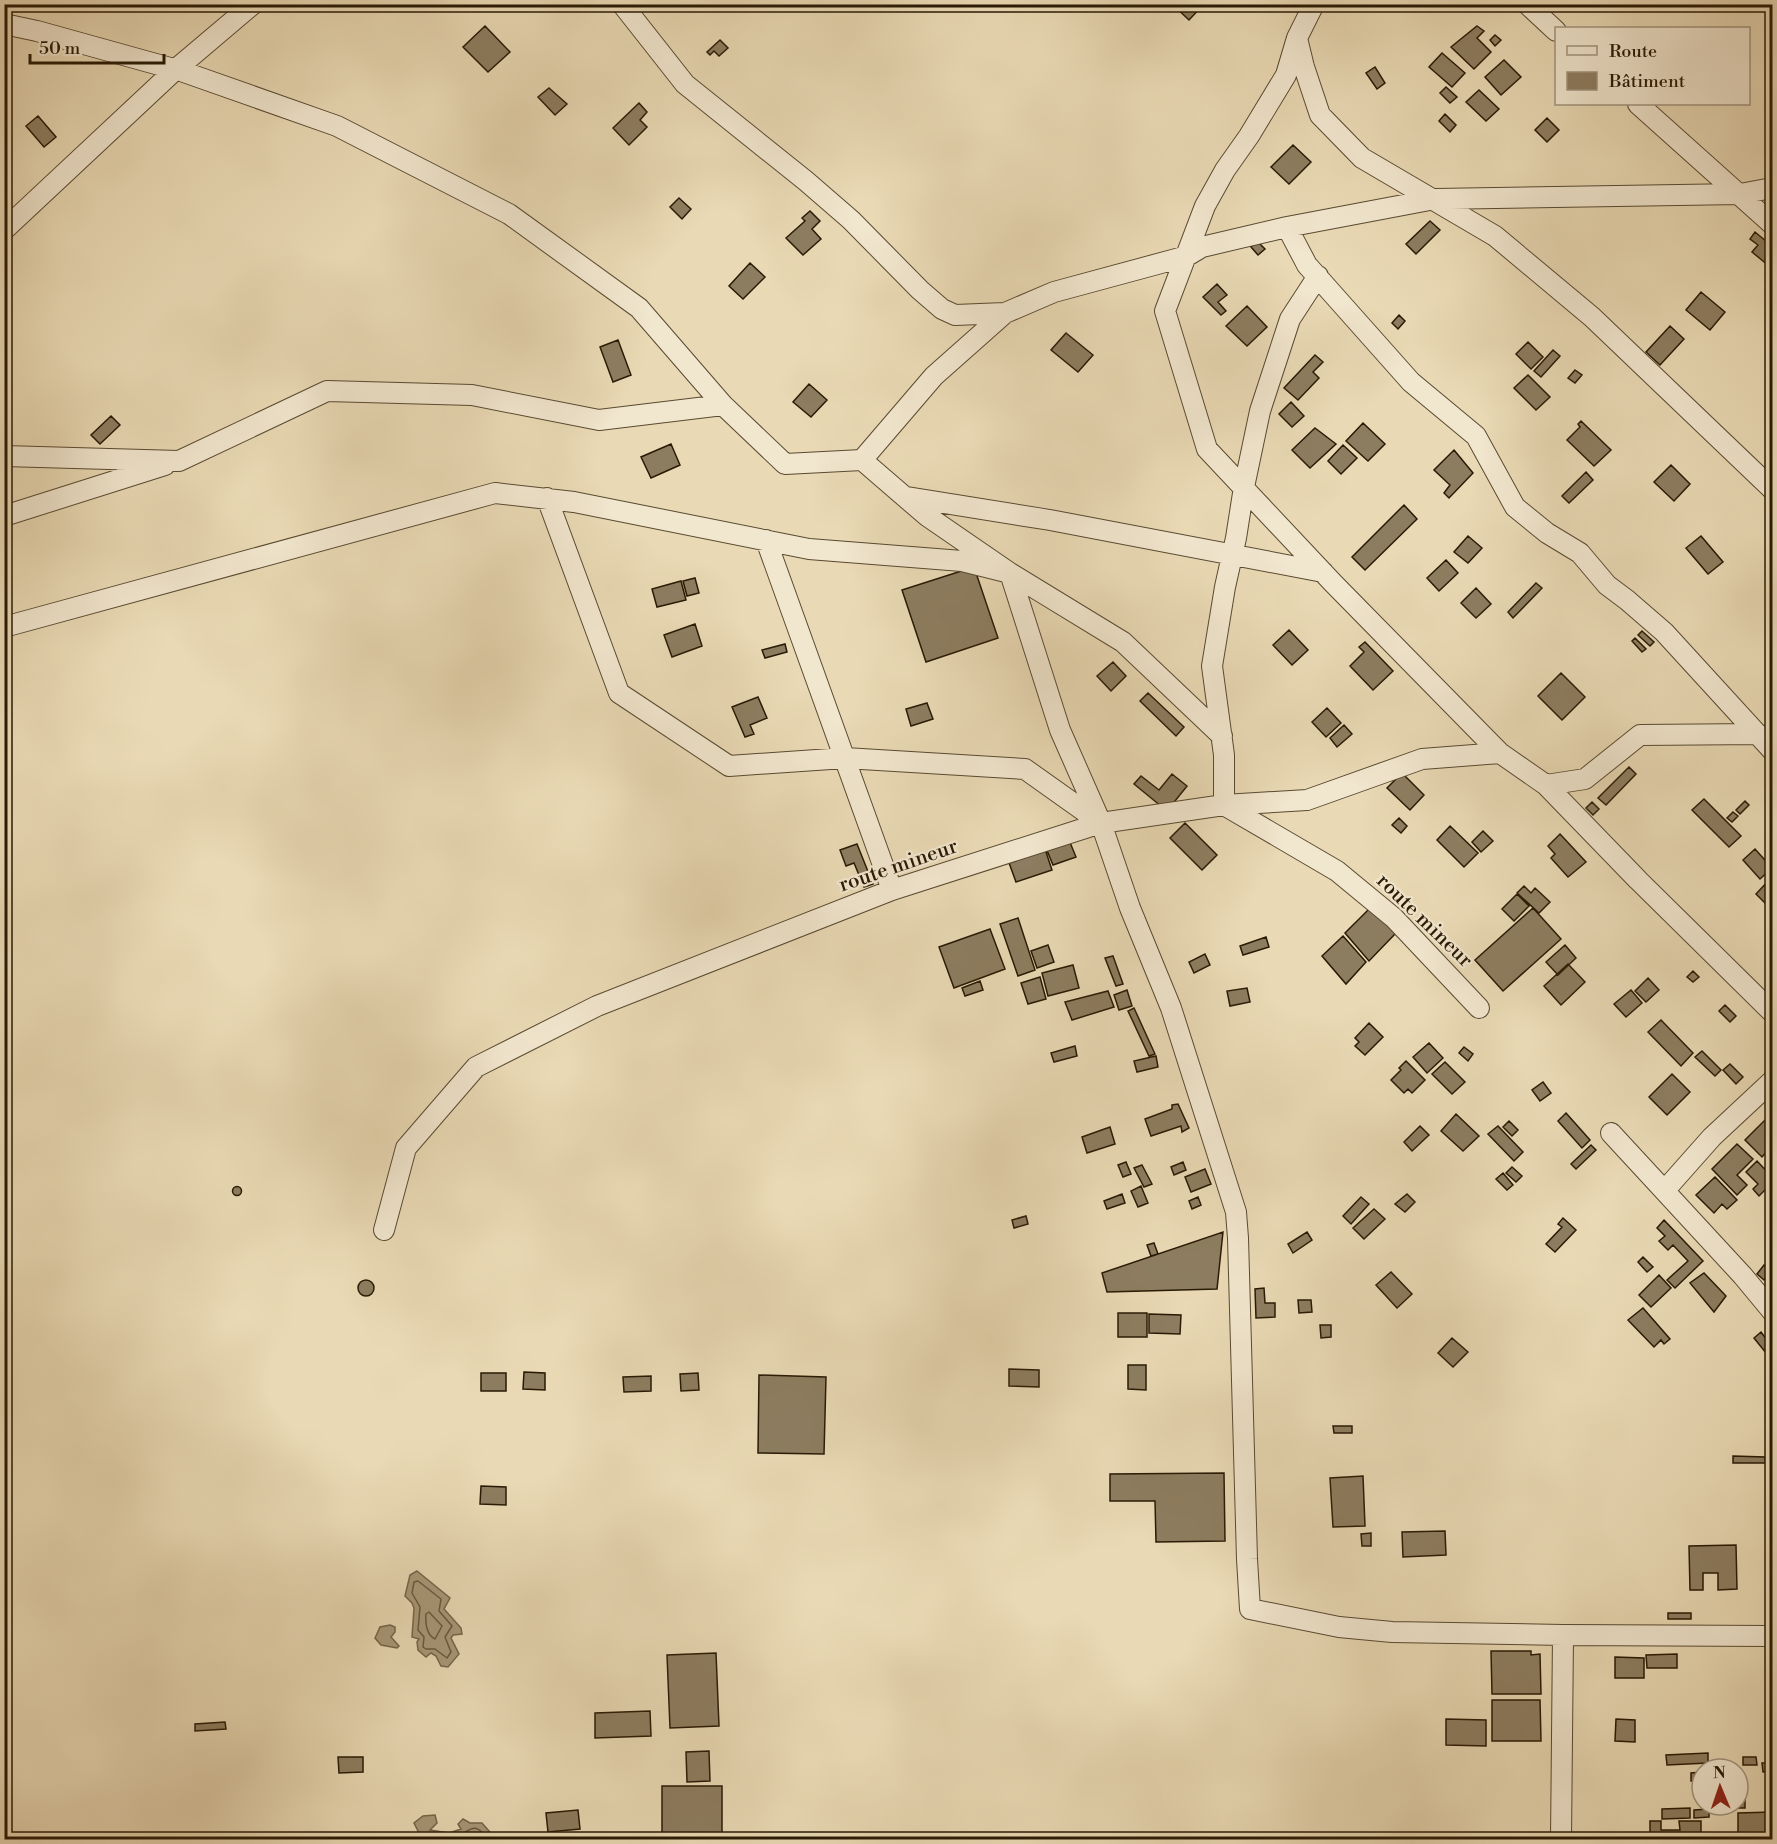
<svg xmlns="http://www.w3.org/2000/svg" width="1777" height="1844" viewBox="0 0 1777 1844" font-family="'Libre Bodoni',serif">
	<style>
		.water { fill: #a89878; stroke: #75664a; stroke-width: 1.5 }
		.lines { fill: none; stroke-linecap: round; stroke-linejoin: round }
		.shore { stroke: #68593e; stroke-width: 1.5 }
		.building { fill: #8d7d60; stroke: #291a05; stroke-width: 1.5 }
		.minor-casing { stroke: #594a31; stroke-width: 22 }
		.minor { stroke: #f1e6ce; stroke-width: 20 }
		.labels { text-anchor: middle; stroke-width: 4.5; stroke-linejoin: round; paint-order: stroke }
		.street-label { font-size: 21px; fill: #291a05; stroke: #f1e6ce }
	</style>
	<rect width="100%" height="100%" fill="#e9d9b4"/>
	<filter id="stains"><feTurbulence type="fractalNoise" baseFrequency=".00333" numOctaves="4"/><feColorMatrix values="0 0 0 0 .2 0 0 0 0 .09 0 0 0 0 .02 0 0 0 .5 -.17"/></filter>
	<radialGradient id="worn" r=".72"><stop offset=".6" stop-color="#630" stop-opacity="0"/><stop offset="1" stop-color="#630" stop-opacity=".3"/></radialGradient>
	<path class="water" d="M417,1571L450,1598L444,1609L461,1628L462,1634L453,1635L451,1638L459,1654L448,1667L441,1666L436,1656L431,1653L426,1657L418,1650L417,1642L419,1639L412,1637L414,1608L412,1603L405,1596L410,1575Z
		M390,1625L395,1627V1632L391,1637L399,1646L397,1648L381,1645L375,1638L380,1627Z
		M435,1815L437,1823L430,1830L449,1833L461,1829L458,1824L463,1819L470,1823H482L496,1839H418L419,1833L414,1823L423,1816Z"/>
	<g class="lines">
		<path class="shore" d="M418,1581L441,1599L439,1611L452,1626L445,1637L451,1652L447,1658L435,1649H426L423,1647L424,1637L418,1630L420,1607L412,1593L414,1582Z
			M429,1612L442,1626L435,1639C427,1635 425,1624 426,1614Z
			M424,1840L427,1835C435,1837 444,1840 452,1838C471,1834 471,1817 489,1840"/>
	</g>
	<path class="building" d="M1172,4H1204L1189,20Z
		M485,26L510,52L488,72L463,47Z
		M1477,26L1484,31L1477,38L1491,52L1474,69L1451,47Z
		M1495,35L1501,40L1495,46L1490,40Z
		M720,40L728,48L719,56L714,51L710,55L707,52Z
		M1442,53L1465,73L1452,87L1429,67Z
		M1504,60L1521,77L1501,95L1485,77Z
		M1375,67L1385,83L1377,89L1366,73Z
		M1446,87L1457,97L1450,103L1440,93Z
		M549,88L567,104L555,115L538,97Z
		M1479,90L1499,109L1486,121L1466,102Z
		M639,103L647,112L640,120L647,127L629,145L613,128Z
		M1445,114L1456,125L1450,132L1439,121Z
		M38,116L56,137L44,147L26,126Z
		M1547,118L1559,130L1547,142L1535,130Z
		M1293,145L1311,162L1289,184L1271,167Z
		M679,198L691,209L682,219L670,207Z
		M810,211L820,221L812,229L821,239L803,255L786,238L805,221L802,218Z
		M1430,221L1440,230L1416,254L1406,244Z
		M1755,232L1772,246V262L1769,266L1752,252L1758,245L1750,239Z
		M1257,241L1265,249L1258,255L1251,247Z
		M750,263L765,277L743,299L729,286Z
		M1217,284L1227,295L1218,302L1226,311L1221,315L1203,297Z
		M1701,292L1725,312L1710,330L1686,310Z
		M1247,306L1267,327L1247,346L1226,326Z
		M1399,315L1405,321L1398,329L1392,323Z
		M1670,326L1684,339L1660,365L1646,352Z
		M1066,333L1093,355L1078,372L1051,350Z
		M618,340L631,375L613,382L600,347Z
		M1528,342L1543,357L1531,369L1516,354Z
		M1553,350L1560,356L1541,377L1534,371Z
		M1315,355L1323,362L1313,372L1319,378L1298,400L1284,388Z
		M1575,370L1582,375L1575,383L1568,378Z
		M1528,375L1550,397L1536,410L1514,388Z
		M809,384L827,400L811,417L793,402Z
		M1291,402L1304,416L1292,427L1279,414Z
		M111,416L120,425L100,444L91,435Z
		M1581,421L1611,450L1594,466L1567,440L1580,427L1578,424Z
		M1363,423L1385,444L1368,461L1346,441Z
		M1315,428L1336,444L1310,468L1292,450Z
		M671,444L680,465L651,478L641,457Z
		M1343,445L1357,458L1341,474L1328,461Z
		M1454,450L1473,473L1449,498L1444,493L1450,485L1434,470Z
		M1671,465L1690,484L1674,501L1654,482Z
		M1586,472L1593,480L1569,503L1562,496Z
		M1404,505L1417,519L1365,570L1352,557Z
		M1468,536L1482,548L1468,563L1454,552Z
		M1701,536L1723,562L1708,574L1686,548Z
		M1446,560L1458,573L1439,591L1427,578Z
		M974,567L998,638L926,662L902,590Z
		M695,578L699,593L687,596L683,581Z
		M681,581L686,600L657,607L652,589Z
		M1536,583L1542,588L1513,618L1508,612Z
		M1476,588L1491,604L1476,618L1461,603Z
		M695,624L702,646L672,657L664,635Z
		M1289,630L1308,650L1292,665L1273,645Z
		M1642,631L1654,642L1650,646L1638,635Z
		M1635,638L1646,649L1642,652L1632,641Z
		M1365,642L1393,671L1373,690L1350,666L1364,652L1359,647Z
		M785,644L787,652L765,658L762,650Z
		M1113,662L1126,676L1111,691L1097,676Z
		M1561,673L1585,697L1562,720L1538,696Z
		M1148,693L1184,727L1176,736L1140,701Z
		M758,697L767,718L750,725L754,734L745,737L732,707Z
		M927,703L933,719L911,726L906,709Z
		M1327,708L1341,723L1326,737L1312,722Z
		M1344,725L1352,734L1337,747L1330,738Z
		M1629,767L1636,774L1606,805L1598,798Z
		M1402,773L1424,795L1410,810L1387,788Z
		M1172,774L1187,786L1167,811L1134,784L1141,776L1159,790Z
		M1704,799L1741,836L1729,847L1692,810Z
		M1745,801L1749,805L1740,814L1736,810Z
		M1592,802L1599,809L1593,815L1586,808Z
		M1733,812L1738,816L1732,822L1727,818Z
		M1399,818L1407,826L1401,833L1392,825Z
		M1185,823L1217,855L1202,870L1170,838Z
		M1450,826L1478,853L1464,867L1437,840Z
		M1483,831L1493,841L1481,852L1472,842Z
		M1560,834L1586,862L1568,877L1551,858L1555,854L1548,846Z
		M1069,840L1076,857L1053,865L1046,848Z
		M857,844L873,884L864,887L854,863L846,866L840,850Z
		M1045,849L1052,870L1016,882L1008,860Z
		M1755,849L1772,868L1760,879L1743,860Z
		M1772,877V900L1767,905L1756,894Z
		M1524,886L1531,893L1535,888L1550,902L1539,913L1517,893Z
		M1517,894L1529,906L1514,921L1502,909Z
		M1373,905L1396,933L1369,961L1345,933Z
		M1533,908L1561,939L1503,991L1475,960Z
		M1018,918L1035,970L1018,976L1000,924Z
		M990,929L1005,969L954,988L939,947Z
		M1343,936L1366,962L1346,984L1322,956Z
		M1266,937L1269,947L1243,955L1240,946Z
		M1048,945L1054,962L1037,968L1031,951Z
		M1565,945L1576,958L1558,975L1546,962Z
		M1205,954L1210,965L1194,973L1189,962Z
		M1113,956L1123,984L1116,986L1105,958Z
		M1568,964L1585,982L1561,1005L1544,986Z
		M1073,965L1079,988L1048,996L1042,973Z
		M1693,971L1699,977L1693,982L1687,977Z
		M1040,977L1046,999L1028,1004L1021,983Z
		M1648,978L1659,990L1646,1002L1635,991Z
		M980,981L983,990L965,996L962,988Z
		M1247,988L1250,1002L1230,1006L1227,991Z
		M1127,990L1132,1006L1119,1010L1114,995Z
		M1631,990L1642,1003L1626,1017L1614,1004Z
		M1108,991L1114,1007L1072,1020L1065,1002Z
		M1725,1005L1736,1016L1730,1022L1719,1011Z
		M1134,1008L1155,1054L1149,1056L1128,1011Z
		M1661,1020L1693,1053L1681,1066L1648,1032Z
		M1369,1023L1383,1037L1365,1055L1355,1046L1359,1042L1355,1038Z
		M1429,1043L1443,1058L1427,1073L1413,1057Z
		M1075,1046L1077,1056L1054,1062L1051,1053Z
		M1464,1047L1473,1054L1468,1061L1459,1053Z
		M1702,1051L1721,1070L1715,1076L1695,1057Z
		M1156,1056L1158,1067L1137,1072L1134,1061Z
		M1406,1061L1425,1080L1412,1093L1408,1089L1404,1093L1391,1080L1401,1070L1399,1068Z
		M1445,1062L1465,1082L1452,1094L1432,1074Z
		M1730,1064L1743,1077L1736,1084L1723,1070Z
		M1672,1074L1690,1092L1667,1115L1649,1097Z
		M1543,1082L1551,1093L1540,1101L1532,1090Z
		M1178,1104L1189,1128L1182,1132L1181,1126L1151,1136L1145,1119L1172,1109V1105Z
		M1566,1113L1590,1140L1582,1148L1558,1121Z
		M1456,1114L1479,1136L1463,1151L1441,1131Z
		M1767,1118L1772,1124V1146L1762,1157L1745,1140Z
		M1509,1121L1518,1130L1512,1136L1503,1127Z
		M1420,1126L1429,1135L1412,1151L1404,1142Z
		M1498,1126L1523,1152L1514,1161L1488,1134Z
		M1110,1127L1115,1144L1087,1153L1082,1137Z
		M1737,1144L1753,1159L1737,1175L1747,1185L1737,1195L1712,1169Z
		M1591,1145L1596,1150L1576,1169L1571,1164Z
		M1757,1161L1772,1177V1183L1759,1196L1753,1189L1758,1184L1746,1172Z
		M1126,1162L1131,1174L1123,1177L1118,1165Z
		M1183,1162L1186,1170L1174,1175L1171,1167Z
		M1142,1165L1152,1184L1144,1187L1134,1168Z
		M1512,1167L1522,1176L1516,1182L1506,1173Z
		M1205,1169L1211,1184L1191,1192L1185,1177Z
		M1503,1173L1513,1185L1507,1190L1496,1179Z
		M1715,1177L1737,1200L1727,1209L1722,1204L1714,1213L1696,1195Z
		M1141,1186L1148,1203L1138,1207L1131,1191Z
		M232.5 1191a4.5 4.5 0 1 1 9 0a4.5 4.5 0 1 1-9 0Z
		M1122,1194L1125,1203L1107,1209L1104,1201Z
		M1407,1194L1415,1202L1405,1212L1395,1204Z
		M1198,1197L1201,1205L1192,1209L1189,1201Z
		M1361,1197L1369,1204L1351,1224L1343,1216Z
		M1374,1209L1385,1219L1364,1239L1353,1228Z
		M1026,1216L1028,1224L1014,1228L1012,1220Z
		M1563,1218L1576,1230L1555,1252L1546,1244L1562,1227L1558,1224Z
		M1664,1220L1703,1261L1675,1288L1667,1280L1688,1261L1673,1245L1668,1250L1659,1241L1665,1236L1657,1228Z
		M1223,1232L1217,1289L1107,1292L1102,1273Z
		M1307,1232L1312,1240L1293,1253L1288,1244Z
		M1154,1243L1158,1254L1151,1256L1147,1245Z
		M1643,1257L1653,1267L1647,1272L1638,1262Z
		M1764,1265L1772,1271L1764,1280L1757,1274Z
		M1391,1272L1412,1294L1397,1308L1376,1285Z
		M1704,1273L1726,1296L1714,1312L1690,1283Z
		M1659,1275L1671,1288L1651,1307L1639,1295Z
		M358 1288a8 8 0 1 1 16 0a8 8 0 1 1-16 0Z
		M1264,1288L1265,1303H1275V1317L1256,1318L1255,1289Z
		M1298,1300H1311L1312,1312L1299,1313Z
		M1643,1308L1670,1339L1664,1344L1661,1340L1654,1347L1628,1320Z
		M1118,1313H1147V1337H1118Z
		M1149,1314L1181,1315L1180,1334L1149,1333Z
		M1320,1325H1331V1337L1321,1338Z
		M1761,1332L1772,1347L1766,1353L1754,1338Z
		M1452,1338L1468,1352L1453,1367L1438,1353Z
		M1128,1365H1146V1390L1128,1389Z
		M1009,1369L1039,1370V1387L1009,1386Z
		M524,1372L545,1373V1390L523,1389Z
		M481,1373H506V1391H481Z
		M698,1373L699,1390L681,1391L680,1374Z
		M759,1375L826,1377L824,1454L758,1453Z
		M651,1376V1391L624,1392L623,1377Z
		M1333,1426H1352V1433H1334Z
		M1733,1456L1765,1457L1766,1463H1733Z
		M1224,1473L1225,1541L1156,1542L1155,1501H1110V1474Z
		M1363,1476L1365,1526L1333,1527L1330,1478Z
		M481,1486L506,1487V1505L480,1504Z
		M1445,1531L1446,1555L1403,1557L1402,1532Z
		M1371,1533V1546H1362L1361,1534Z
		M1736,1545L1737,1589L1718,1590V1573H1703V1590H1690L1689,1546Z
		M1668,1613H1691V1619H1668Z
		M1491,1651H1531V1655L1540,1654L1541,1694H1492Z
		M716,1653L719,1726L670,1728L667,1655Z
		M1677,1654V1668H1647L1646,1655Z
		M1615,1657L1644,1658V1678H1615Z
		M1492,1700H1540L1541,1741H1492Z
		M650,1711L651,1736L595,1738V1713Z
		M1446,1719L1486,1720V1746L1446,1745Z
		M1616,1719L1635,1720V1742L1615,1741Z
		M225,1722L226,1729L195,1731V1724Z
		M709,1751L710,1781L687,1782L686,1752Z
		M1708,1753V1763L1667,1765L1666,1755Z
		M338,1757H363V1772L339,1773Z
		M1743,1757H1756L1757,1765H1743Z
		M1762,1763H1772V1771L1763,1772Z
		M1702,1772V1781H1691V1773Z
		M662,1786H722V1840H662Z
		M1738,1798H1745V1808H1738Z
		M1690,1808V1818L1662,1819V1809Z
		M1709,1809V1817L1694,1818V1810Z
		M578,1810L580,1829L548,1832L546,1813Z
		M1772,1812V1840H1738V1813Z
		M1650,1821H1661V1830H1680L1679,1821H1701V1840H1650Z
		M1607,1834V1838H1620V1840H1585V1835Z"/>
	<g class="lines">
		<g class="minor-casing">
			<path id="minor" d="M622,4L685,84L806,181L851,220L920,290L942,309L955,315L1005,313L1054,292L1187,256L1202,247L1287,227L1435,199L1740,194L1772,188
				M1314,4L1297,38L1304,67L1320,115L1362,158L1495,236L1592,317L1772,489
				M1527,4L1556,31
				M4,24L37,31L181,71L337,126L509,214L639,308L723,405L785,464L862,460
				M1297,38L1286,75L1249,136L1225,170L1205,206L1165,311L1207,449L1333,583L1500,753
				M1638,104L1772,224
				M1287,227L1307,265L1411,382L1476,436L1515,507L1547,533L1580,553L1607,585L1627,600L1664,632L1772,750
				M4,230L175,70L253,4
				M1318,276L1290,319L1260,411L1244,487L1236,538L1225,587L1212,666L1224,755V805L1307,800L1422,759L1500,753L1546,785L1638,880L1772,1012
				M1005,313L934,376L862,460L927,516L1010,573L1060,730L1101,823L1130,908L1171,1008L1236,1212L1238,1238L1247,1559L1250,1609L1339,1627L1392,1632L1563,1635L1772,1636
				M4,456L179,461L327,391L472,395L599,420L723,405
				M907,497L1050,520L1323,572
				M547,498L619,693L729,766L845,758L1025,769L1101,823
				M4,516L165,465
				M766,540L892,890
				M4,627L495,493L574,502L809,549L962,561L1010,573L1123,642L1222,736
				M1546,785L1585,779L1640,735L1758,734
				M1611,1133L1743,1276L1772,1311
				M1665,1190L1712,1137L1772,1081
				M384,1230L406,1148L476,1067L597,1006L892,890L1101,823L1224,805L1337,871L1394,918L1479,1008
				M1561,1840L1563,1635"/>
		</g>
		<use href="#minor" class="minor"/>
	</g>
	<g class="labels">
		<g class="street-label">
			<text transform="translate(898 865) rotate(-19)" y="7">route mineur</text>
			<text transform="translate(1425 920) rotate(44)" y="7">route mineur</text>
		</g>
	</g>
	<rect width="1777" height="1844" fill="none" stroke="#e9d9b4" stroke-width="24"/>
	<rect x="6" y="6" width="1765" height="1832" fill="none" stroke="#291a05" stroke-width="3"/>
	<rect x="12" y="12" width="1753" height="1820" fill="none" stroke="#291a05" stroke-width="1.5"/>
	<rect x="1555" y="27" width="195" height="78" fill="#f1e6ce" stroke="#a1947e" stroke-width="1.5"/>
	<rect x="1567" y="46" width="30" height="9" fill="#f1e6ce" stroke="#a1947e" stroke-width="1.5"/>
	<text x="1609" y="57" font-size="18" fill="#291a05">Route</text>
	<rect x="1567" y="72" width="30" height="18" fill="#8d7d60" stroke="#a1947e" stroke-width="1.5"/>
	<text x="1609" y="87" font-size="18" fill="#291a05">Bâtiment</text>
	<g transform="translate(1720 1787) rotate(358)"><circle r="28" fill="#f1e6ce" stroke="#a1947e" stroke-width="1.5"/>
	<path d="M0-4.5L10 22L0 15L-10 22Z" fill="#8f2418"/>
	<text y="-9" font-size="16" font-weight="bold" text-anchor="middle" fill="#291a05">N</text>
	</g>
	<path d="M30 54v9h134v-9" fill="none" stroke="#291a05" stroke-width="3"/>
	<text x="39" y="54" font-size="18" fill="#291a05" stroke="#f1e6ce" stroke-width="4.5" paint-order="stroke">50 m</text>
	<rect width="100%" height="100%" filter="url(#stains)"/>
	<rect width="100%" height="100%" fill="url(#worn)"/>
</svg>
